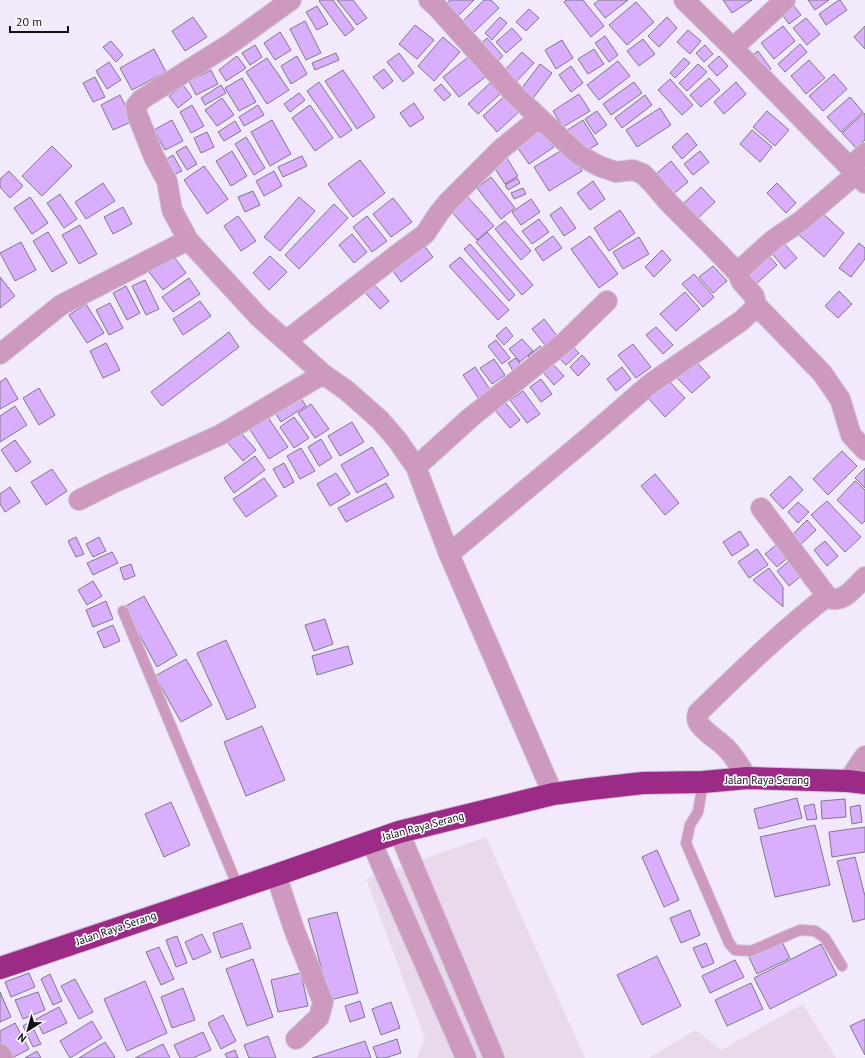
<svg xmlns="http://www.w3.org/2000/svg" width="865" height="1058" viewBox="0 0 865 1058" font-family="'PT Sans',sans-serif">
	<style>
		.industrial { fill: #ead9eb }
		.building { fill: #d9aefd; stroke: #807888 }
		.lines { fill: none; stroke-linecap: round; stroke-linejoin: round }
		.lane-casing { stroke: #cfc6d7; stroke-width: 12 }
		.street-casing { stroke: #cfc6d7; stroke-width: 22 }
		.highway-casing { stroke: #cfc6d7; stroke-width: 24 }
		.lane { stroke: #cd99bf; stroke-width: 10 }
		.street { stroke: #cd99bf; stroke-width: 20 }
		.highway { stroke: #9b2b86; stroke-width: 22 }
		.labels { text-anchor: middle; stroke-width: 3.5; stroke-linejoin: round; paint-order: stroke }
		.street-label { font-size: 11px; fill: #131016; stroke: #fcfafe }
	</style>
	<rect width="100%" height="100%" fill="#f3e9fc"/>
	<path class="industrial" d="M486,837L585,1058H417L425,1038L366,879Z
		M803,1004L836,1058H649L696,1030L721,1050Z"/>
	<path class="building" d="M320,0H333L354,29L345,36L319,1Z
		M337,0H353L367,18L357,25Z
		M450,0H474L454,20L442,8Z
		M484,0H491L499,8L473,33L462,22Z
		M566,0H583L604,26L591,37L564,2Z
		M599,0H628L605,18L594,4Z
		M723,0H752L732,13Z
		M808,0H829L815,10Z
		M839,0H840L847,10L826,25L819,14Z
		M636,2L654,22L627,45L609,25Z
		M791,2L801,15L789,24L779,10Z
		M317,6L328,24L317,30L306,12Z
		M529,9L539,18L526,31L516,22Z
		M193,17L207,37L185,51L172,31Z
		M500,17L507,23L492,40L485,33Z
		M667,17L677,28L659,47L648,36Z
		M806,18L820,34L807,45L793,28Z
		M305,21L321,53L306,60L290,29Z
		M415,25L434,40L417,59L399,44Z
		M783,26L795,41L774,59L761,43Z
		M865,26V49L854,37Z
		M512,28L522,39L506,53L496,42Z
		M688,30L701,41L690,54L677,42Z
		M280,32L291,50L275,60L264,43Z
		M605,36L618,55L609,62L595,43Z
		M443,37L460,52L434,81L418,66Z
		M487,38L503,56L493,65L477,47Z
		M643,39L655,54L639,66L627,51Z
		M562,40L573,58L556,69L545,50Z
		M111,41L123,55L116,62L103,47Z
		M800,44L807,52L785,72L778,64Z
		M255,45L262,57L250,65L242,53Z
		M705,45L713,54L704,62L696,53Z
		M154,49L166,72L132,90L120,68Z
		M594,49L604,64L588,74L578,59Z
		M758,51L771,69L762,76L749,58Z
		M522,52L534,63L513,85L501,74Z
		M336,53L339,60L315,70L312,63Z
		M399,53L414,73L403,82L387,62Z
		M472,54L488,75L459,97L443,77Z
		M237,56L246,68L226,81L219,70Z
		M297,56L307,74L291,84L281,66Z
		M719,56L728,66L717,76L708,66Z
		M267,58L289,90L267,104L246,72Z
		M684,58L690,63L675,78L670,73Z
		M809,60L825,78L806,94L791,76Z
		M618,61L630,76L599,100L587,85Z
		M109,62L121,80L107,89L96,71Z
		M540,64L552,73L531,101L519,92Z
		M698,64L707,72L687,91L679,83Z
		M571,66L583,83L571,92L559,75Z
		M384,69L393,81L383,89L373,77Z
		M211,70L218,84L196,95L189,81Z
		M343,70L375,117L357,129L325,81Z
		M834,74L847,89L823,111L809,96Z
		M95,77L105,97L93,102L83,83Z
		M242,78L256,102L239,111L225,88Z
		M709,78L720,90L701,107L690,95Z
		M670,79L693,105L682,115L658,90Z
		M319,82L352,130L340,138L307,91Z
		M634,82L642,93L611,115L603,104Z
		M736,82L746,94L724,114L714,102Z
		M490,83L500,94L478,114L468,104Z
		M441,84L451,95L444,101L434,90Z
		M183,85L192,97L178,108L169,96Z
		M221,85L226,93L205,105L201,98Z
		M509,92L523,108L497,132L483,116Z
		M299,93L305,100L290,112L284,104Z
		M579,94L590,111L563,127L553,111Z
		M120,95L133,121L113,130L101,105Z
		M645,95L652,105L622,128L615,118Z
		M850,97L863,112L841,132L827,117Z
		M222,98L234,115L217,126L205,110Z
		M414,103L424,118L410,127L400,113Z
		M192,105L204,126L191,133L180,112Z
		M258,105L264,115L244,126L239,117Z
		M310,105L333,138L315,151L292,118Z
		M660,108L671,125L637,147L626,130Z
		M597,111L607,125L595,134L585,119Z
		M767,111L789,130L775,146L753,127Z
		M864,113L865,115V140L856,148L842,133Z
		M172,120L183,141L165,150L154,130Z
		M272,120L291,154L270,166L251,132Z
		M583,120L598,144L581,154L566,131Z
		M235,121L241,131L224,141L218,132Z
		M539,126L554,147L529,164L515,144Z
		M752,130L772,147L760,162L740,144Z
		M207,132L214,147L201,153L194,138Z
		M687,133L697,145L682,159L672,147Z
		M246,137L265,168L254,175L235,144Z
		M52,146L72,166L42,196L22,176Z
		M186,146L197,164L187,170L176,152Z
		M567,147L582,171L549,191L534,167Z
		M232,151L247,176L231,186L216,161Z
		M700,151L709,162L693,175L684,164Z
		M173,155L182,171L173,175L165,160Z
		M505,155L518,176L505,184L492,164Z
		M302,156L307,166L283,177L278,167Z
		M360,160L385,193L353,217L328,184Z
		M671,161L688,182L672,195L655,175Z
		M204,166L228,199L207,214L184,180Z
		M9,171L23,186L10,198L0,187V179Z
		M274,171L282,186L264,196L256,181Z
		M491,177L515,208L501,219L477,188Z
		M517,178L520,183L508,190L505,185Z
		M593,181L605,199L590,210L577,193Z
		M103,183L115,201L86,219L75,202Z
		M777,183L796,203L786,213L767,193Z
		M701,187L715,202L698,218L684,203Z
		M523,188L526,194L514,199L511,193Z
		M253,191L260,205L245,212L238,197Z
		M60,194L77,219L64,228L47,203Z
		M466,195L494,226L477,240L450,210Z
		M30,197L48,223L32,234L14,208Z
		M299,197L315,211L280,251L264,237Z
		M393,198L412,222L391,237L373,214Z
		M531,199L540,212L521,225L512,212Z
		M334,204L348,218L299,269L285,255Z
		M123,207L132,224L113,234L104,217Z
		M561,207L576,228L564,236L550,215Z
		M620,210L635,233L609,251L594,228Z
		M819,210L844,233L824,257L798,234Z
		M238,216L256,241L241,251L224,226Z
		M367,216L387,241L372,252L353,227Z
		M539,219L549,232L532,244L522,231Z
		M505,221L531,251L521,260L495,229Z
		M80,225L97,254L79,264L62,235Z
		M48,232L67,263L52,272L33,241Z
		M487,232L533,285L522,295L476,242Z
		M352,234L367,252L354,263L339,245Z
		M553,236L562,248L543,261L535,249Z
		M590,236L618,274L599,288L571,249Z
		M639,237L649,254L623,269L613,252Z
		M781,240L797,258L785,269L769,250Z
		M21,242L36,270L15,281L0,253Z
		M422,243L433,257L401,282L390,267Z
		M859,243L865,248V259L851,277L839,268Z
		M470,244L515,295L509,301L464,249Z
		M662,250L671,260L654,277L645,267Z
		M765,252L777,265L755,285L743,272Z
		M172,254L186,273L163,290L149,272Z
		M270,256L287,272L269,290L253,273Z
		M460,257L509,310L498,320L449,266Z
		M713,266L727,281L713,293L699,277Z
		M694,274L714,297L703,307L682,284Z
		M0,277L15,296L0,308Z
		M189,278L200,294L173,312L162,297Z
		M145,280L159,309L146,315L132,286Z
		M371,281L389,301L380,309L362,289Z
		M126,286L140,313L127,320L113,293Z
		M839,291L852,304L838,318L825,306Z
		M685,292L700,309L676,331L660,314Z
		M200,301L211,316L183,335L173,319Z
		M110,303L123,328L109,335L96,310Z
		M86,304L104,333L87,343L69,315Z
		M544,319L562,342L550,351L532,329Z
		M506,327L513,336L504,345L496,336Z
		M656,327L673,345L663,354L646,335Z
		M229,332L239,347L162,406L151,392Z
		M522,339L533,351L520,362L509,349Z
		M496,340L510,358L502,364L488,346Z
		M106,343L120,370L103,378L90,351Z
		M570,344L579,353L566,365L557,356Z
		M633,344L651,367L636,378L618,355Z
		M540,346L548,354L536,365L528,356Z
		M582,355L590,364L578,376L570,367Z
		M516,358L525,371L517,377L508,363Z
		M693,358L710,377L692,393L674,375Z
		M494,359L505,375L492,384L480,368Z
		M552,363L564,376L554,385L542,371Z
		M475,367L491,391L479,399L463,375Z
		M622,367L631,379L616,391L607,379Z
		M6,378L18,399L0,409V382Z
		M541,379L552,394L541,402L530,387Z
		M668,380L685,398L665,417L648,398Z
		M39,388L55,415L39,425L23,398Z
		M523,391L540,414L527,423L510,400Z
		M297,392L306,406L281,422L272,408Z
		M504,401L520,420L510,428L494,409Z
		M311,404L329,429L315,438L298,413Z
		M15,406L27,425L0,442V416Z
		M265,413L288,447L269,459L247,425Z
		M294,417L309,438L294,448L280,427Z
		M352,422L364,442L340,456L328,436Z
		M237,428L256,450L243,461L224,438Z
		M321,439L332,458L319,466L308,447Z
		M15,440L31,462L16,472L1,450Z
		M372,447L389,475L357,493L341,465Z
		M301,448L315,471L300,479L287,456Z
		M842,451L857,466L828,495L813,479Z
		M255,456L265,470L234,493L224,478Z
		M284,463L294,482L284,488L273,469Z
		M865,468V488L855,478Z
		M52,469L67,491L46,505L31,482Z
		M336,473L350,494L330,506L317,484Z
		M655,474L679,503L665,515L641,486Z
		M790,476L803,490L783,509L770,495Z
		M264,478L277,496L246,517L233,499Z
		M855,481L865,490V521L862,524L837,500Z
		M386,483L394,497L346,522L338,508Z
		M10,487L20,502L5,512L0,504V494Z
		M827,501L861,537L845,552L811,515Z
		M798,502L809,512L798,523L788,512Z
		M807,520L816,530L799,546L790,537Z
		M740,531L749,545L732,556L723,542Z
		M76,537L84,554L76,557L68,541Z
		M99,537L106,551L93,557L86,544Z
		M781,541L792,554L777,567L765,554Z
		M825,541L838,556L827,566L814,550Z
		M757,549L768,565L749,578L738,562Z
		M112,552L118,563L93,575L87,563Z
		M794,557L806,572L789,586L777,571Z
		M131,564L135,576L124,580L120,568Z
		M769,568L783,587V607L753,580Z
		M93,581L102,596L87,605L78,590Z
		M144,596L177,655L157,667L124,607Z
		M106,601L113,619L93,627L86,610Z
		M325,619L333,644L314,651L305,625Z
		M113,625L120,641L104,648L97,632Z
		M226,640L256,707L227,720L197,653Z
		M348,646L353,664L317,675L312,656Z
		M186,659L212,705L181,722L155,676Z
		M262,726L285,780L246,796L224,742Z
		M797,798L802,818L759,829L754,809Z
		M845,799L846,817L822,819L821,801Z
		M171,802L190,845L164,857L145,814Z
		M814,804L817,819L807,820L804,806Z
		M860,805L862,822L852,824L850,807Z
		M815,825L830,885L775,897L760,837Z
		M865,827V852L832,857L829,832Z
		M657,850L679,900L664,907L642,857Z
		M855,857L865,896V919L853,922L837,861Z
		M690,910L700,935L681,943L670,918Z
		M337,912L358,993L330,1000L308,919Z
		M242,923L251,948L221,958L213,933Z
		M202,934L211,952L193,960L185,942Z
		M177,936L187,963L176,967L166,940Z
		M781,940L790,958L757,974L748,955Z
		M706,943L714,963L702,968L693,948Z
		M821,944L837,975L770,1009L754,978Z
		M159,947L174,979L161,985L146,952Z
		M657,956L681,1006L642,1025L617,975Z
		M253,959L273,1017L247,1026L226,969Z
		M735,960L744,977L710,993L702,976Z
		M29,973L35,987L11,997L5,982Z
		M301,973L308,1006L278,1012L271,980Z
		M50,974L62,1001L53,1005L41,979Z
		M75,979L93,1012L79,1019L61,986Z
		M145,981L167,1033L127,1051L104,999Z
		M751,983L763,1009L727,1026L715,1000Z
		M183,988L195,1020L172,1028L161,997Z
		M0,992L11,1017L0,1022Z
		M38,992L45,1010L23,1019L15,1000Z
		M360,1001L365,1017L350,1022L345,1006Z
		M391,1002L400,1028L381,1035L372,1009Z
		M59,1007L67,1023L43,1034L36,1019Z
		M223,1015L236,1041L221,1049L208,1023Z
		M865,1019V1055L850,1026Z
		M92,1021L102,1038L70,1058L60,1041Z
		M30,1022L41,1044L33,1047L23,1026Z
		M15,1023L29,1049L12,1058L0,1048V1031Z
		M203,1032L211,1050L193,1058H180L174,1045Z
		M268,1036L276,1058H249L244,1045Z
		M397,1039L401,1053L385,1058H377L373,1047Z
		M365,1041L371,1058H312Z
		M105,1042L115,1057L113,1058H79Z
		M163,1044L170,1058H135Z
		M235,1050L238,1058H227L225,1054Z
		M37,1051L41,1058H25Z"/>
	<g class="lines">
		<g class="lane-casing">
			<path id="lane" d="M123,611L238,887
				M703,782L698,812L690,825L686,843L729,943L735,950L751,951L800,930L815,931L825,938L842,966"/>
		</g>
		<g class="street-casing">
			<path id="street" d="M291,0L230,44L142,99L136,106L137,114L154,157L167,181L172,210L188,240L259,317L323,374L346,390L380,420L398,441L416,467L449,554
				M429,0L437,7L516,96L579,155L599,166L616,172L633,170L643,174L652,183L669,203L712,246L738,273L741,281L754,296L756,305L754,309L741,321L650,384L589,437L449,554L553,794
				M684,0L733,48L865,183
				M733,48L785,0
				M850,168L865,153
				M738,273L741,269L773,240L801,221L856,174
				M756,305L822,373L840,399L851,435L865,450
				M286,341L398,254L425,234L439,213L448,202L500,150L539,118
				M0,354L61,305L188,240
				M416,467L470,418L565,342L607,301
				M79,500L111,484L220,435L323,374
				M761,508L827,596
				M747,778C741,768 735,757 727,749C719,740 703,732 698,722C696,719 697,716 698,713C740,672 781,632 827,596C841,607 856,586 865,577
				M848,781L865,756
				M399,832L494,1058
				M371,841L466,1058
				M276,875L294,929L323,1002L319,1017L296,1039
				M0,1054L3,1058"/>
		</g>
		<g class="highway-casing">
			<path id="highway" d="M0,968L276,875L399,832L553,794L590,789L643,783L703,782L747,778L848,781L865,783"/>
		</g>
		<use href="#lane" class="lane"/>
		<use href="#street" class="street"/>
		<use href="#highway" class="highway"/>
	</g>
	<g class="labels">
		<g class="street-label">
			<text x="767" y="784">Jalan Raya Serang</text>
			<text transform="translate(423 826) rotate(-15)" y="4">Jalan Raya Serang</text>
			<text transform="translate(116 928) rotate(-19)" y="4">Jalan Raya Serang</text>
		</g>
	</g>
	<g transform="translate(28 1030) rotate(217)" stroke="#fcfafe" stroke-width="3" paint-order="stroke">
	<path d="M0-3L7 15L0 10L-7 15Z" fill="#131016"/>
	<text y="-6" font-size="11" font-weight="bold" text-anchor="middle" fill="#131016">N</text>
	</g>
	<path d="M10 26v6h58v-6" fill="none" stroke="#131016" stroke-width="2"/>
	<text x="16" y="26" font-size="12" fill="#131016" stroke="#fcfafe" stroke-width="3" paint-order="stroke">20 m</text>
</svg>
